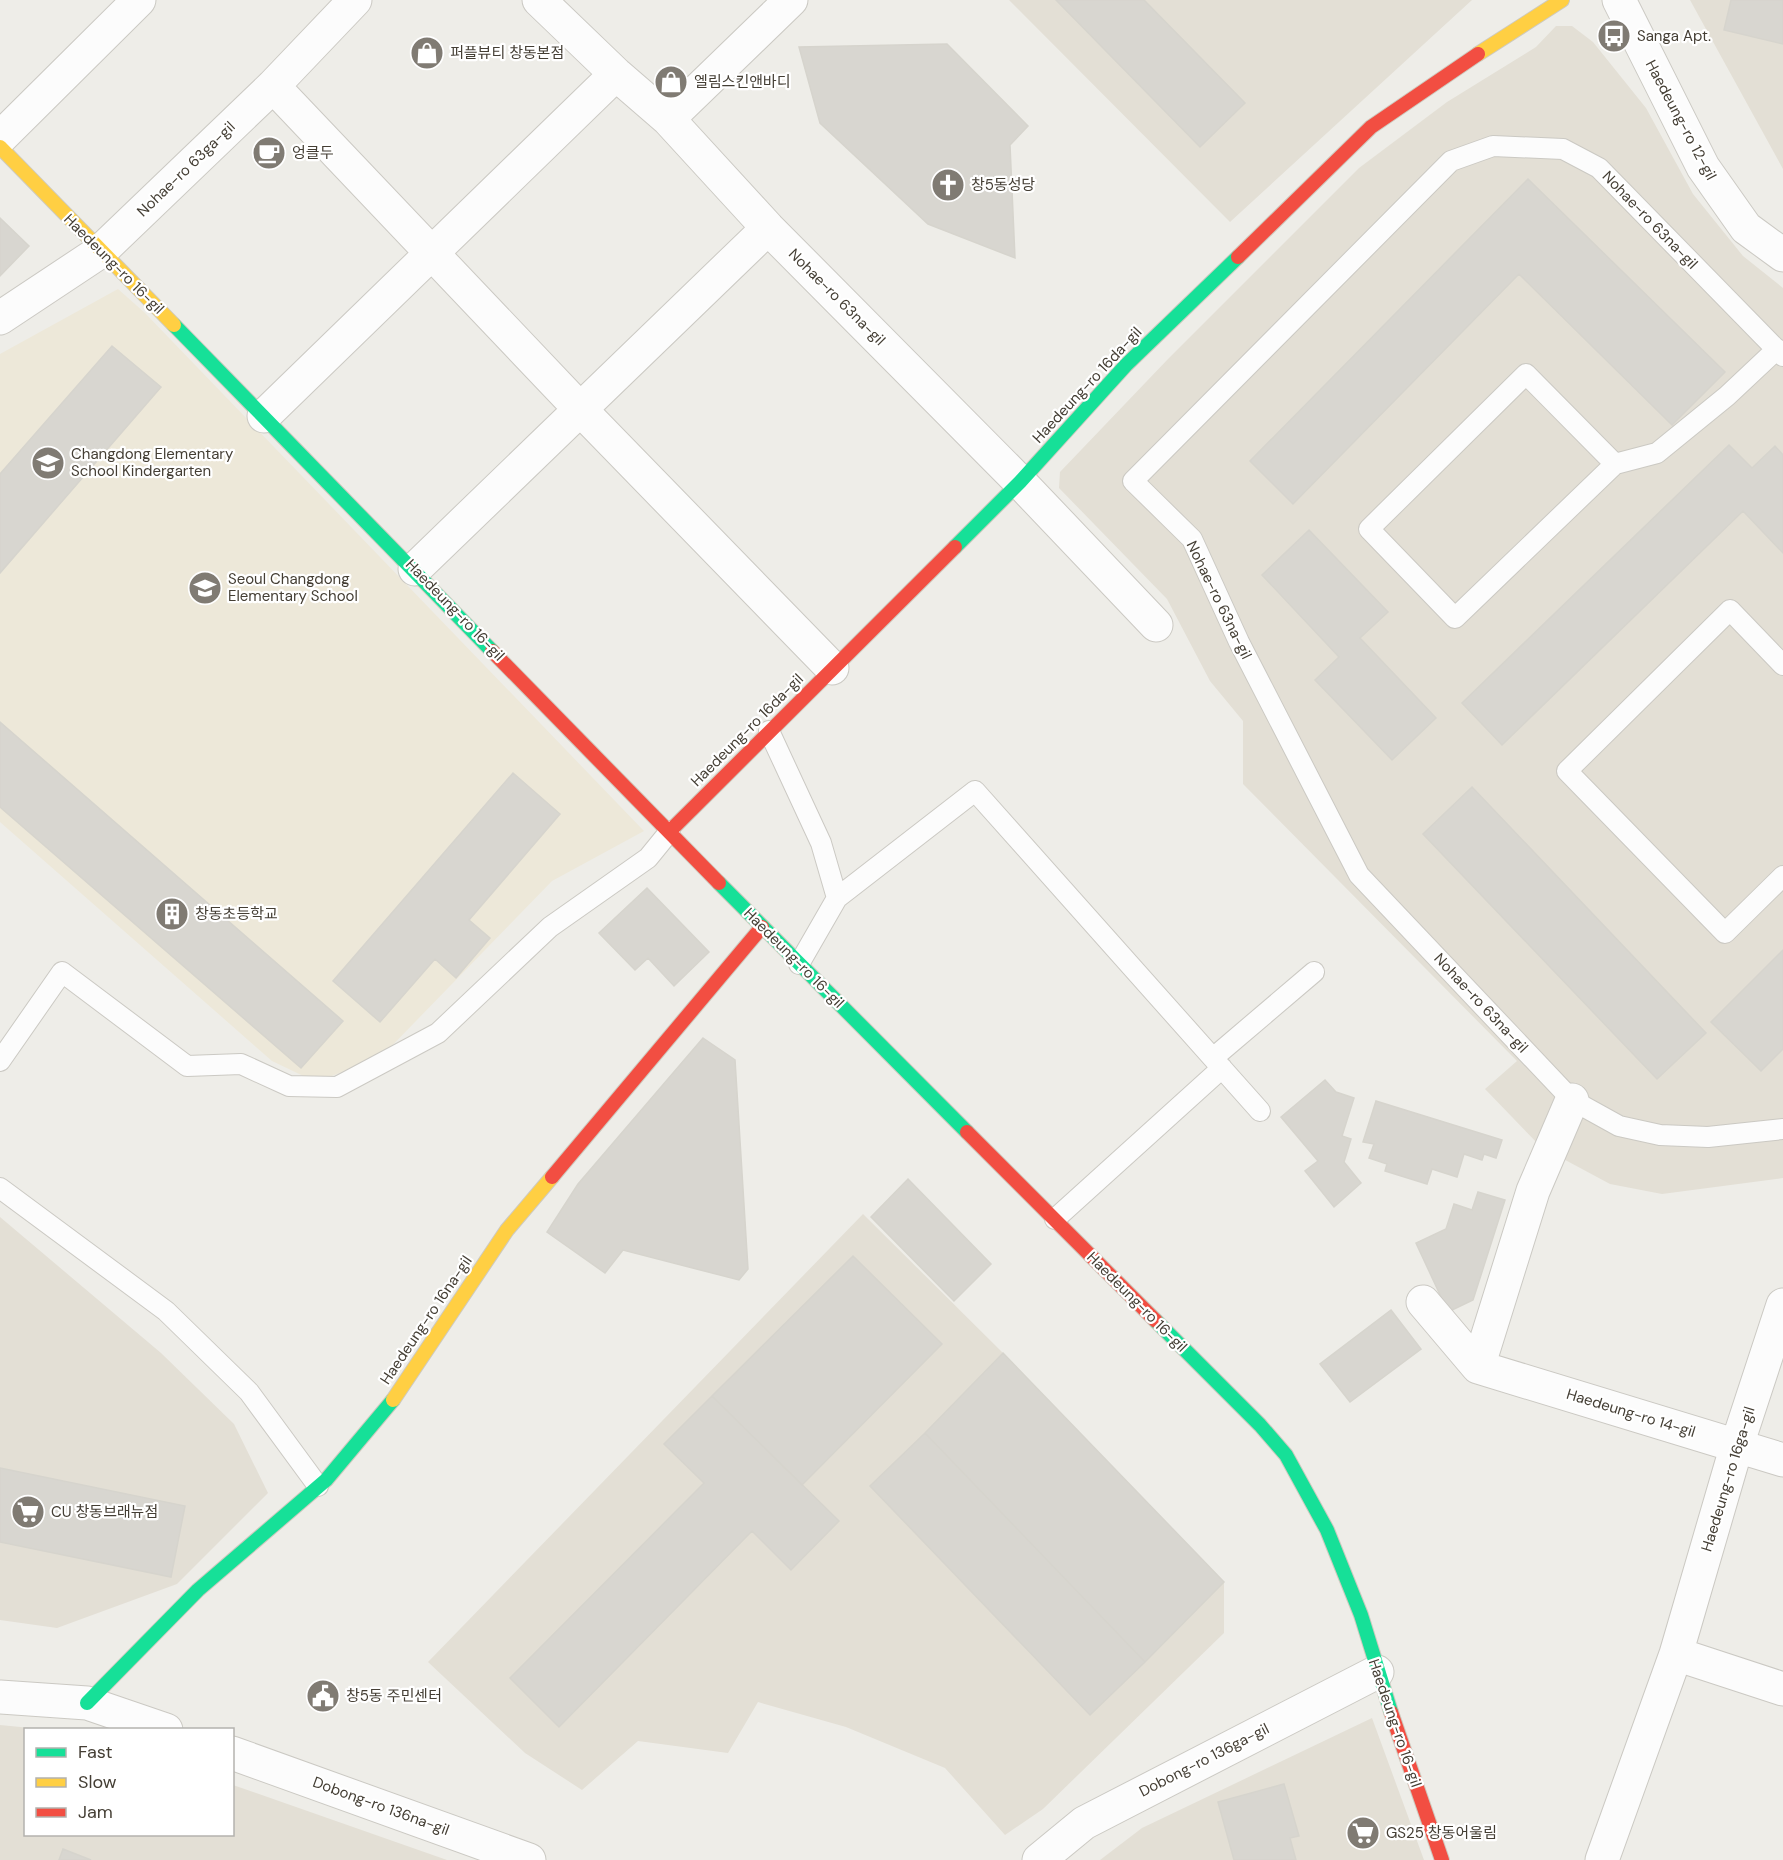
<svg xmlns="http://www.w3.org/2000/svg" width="1783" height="1860" viewBox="0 0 1783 1860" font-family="'DM Sans','Noto Sans KR',sans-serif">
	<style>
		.residential { fill: #e3dfd5 }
		.education { fill: #ede8d9 }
		.building { fill: #d8d6d0; stroke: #d6d4cd; stroke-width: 1.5 }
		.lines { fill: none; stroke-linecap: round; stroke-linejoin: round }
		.lane-casing { stroke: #cbc9c3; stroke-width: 22 }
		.street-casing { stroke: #cbc9c3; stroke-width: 35 }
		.fast-casing { stroke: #cecabf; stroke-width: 16 }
		.slow-casing { stroke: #cecabf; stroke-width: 16 }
		.jam-casing { stroke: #cecabf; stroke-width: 16 }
		.lane { stroke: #fcfcfc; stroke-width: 20 }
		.street { stroke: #fcfcfc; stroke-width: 33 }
		.fast { stroke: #16e098; stroke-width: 14 }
		.slow { stroke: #ffcf43; stroke-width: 14 }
		.jam { stroke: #f24e42; stroke-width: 14 }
		.labels { text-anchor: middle; stroke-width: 4.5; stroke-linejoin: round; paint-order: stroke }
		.poi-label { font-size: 15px; fill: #443e34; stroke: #fff; text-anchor: start }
		.street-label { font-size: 15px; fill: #443e34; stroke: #fff }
	</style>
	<rect width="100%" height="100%" fill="#eeede8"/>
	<path class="residential" d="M1009,0H1472L1230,222Z
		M1690,0H1783V169Z
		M1556,26H1572L1593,42L1646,108L1693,194L1743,256L1783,288V1178L1662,1194L1610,1184L1541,1147L1485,1089L1517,1061L1243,784V721L1210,681L1167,599L1059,488L1060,472L1168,359L1359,168L1447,102L1536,47Z
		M863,1214L1003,1353L1224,1582V1633L1043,1809L1005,1835L945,1768L846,1727L758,1702L728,1753L638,1741L582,1790L525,1753L428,1662Z
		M0,1217L161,1353L234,1424L268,1493L177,1584L57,1628L0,1620Z
		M1372,1718L1424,1860H1100L1142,1828Z
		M0,1725L41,1729L26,1730V1834H232L233,1785L447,1860H0Z"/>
	<path class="education" d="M118,289L145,313L644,831L552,881L381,1057L316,1082L272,1061L0,822V354Z"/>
	<path class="building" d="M1056,0H1144L1245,103L1200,147Z
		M1731,0H1783V44L1724,30Z
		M947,44L1028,126L1010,145L1015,258L928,224L820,123L799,47Z
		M1528,179L1725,372L1672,425L1519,274L1293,504L1250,461Z
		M0,218L29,246L0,276Z
		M112,346L161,387L0,573V474Z
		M1729,445L1752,468L1775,446L1783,455V553L1743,511L1502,745L1462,703Z
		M1309,530L1388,612L1360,638L1436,718L1392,760L1315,680L1339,657L1262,575Z
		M0,722L343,1021L301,1068L0,807Z
		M513,773L560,814L469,920L490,938L456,978L435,959L380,1022L333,981Z
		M1472,787L1706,1033L1657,1079L1423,834Z
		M647,888L709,952L674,986L648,958L635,970L599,933Z
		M1783,950V1049L1761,1071L1711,1022Z
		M703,1038L735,1060L748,1269L739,1280L623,1250L605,1273L547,1232L578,1184Z
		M1325,1080L1336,1092L1354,1098L1342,1136L1351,1139L1344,1162L1361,1183L1334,1207L1305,1171L1318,1161L1281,1117Z
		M1376,1101L1502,1140L1496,1158L1484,1154L1482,1160L1464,1154L1457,1177L1432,1169L1427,1184L1385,1171L1387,1164L1369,1158L1374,1144L1363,1142Z
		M908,1179L991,1264L954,1301L871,1217Z
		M1478,1192L1505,1200L1473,1300L1448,1312L1416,1243L1446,1229L1454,1204L1472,1210Z
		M853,1256L942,1344L802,1485L712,1396Z
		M1391,1310L1421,1349L1350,1402L1320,1364Z
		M1003,1353L1224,1582L1145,1662L925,1433Z
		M712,1396L839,1521L791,1570L752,1531L559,1727L510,1678L704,1483L664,1444Z
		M925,1433L1145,1662L1090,1715L870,1486Z
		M0,1468L185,1506L171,1577L0,1542Z
		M1284,1784L1299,1836L1290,1838L1296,1860H1234L1218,1802Z
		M63,1849L91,1860H59Z"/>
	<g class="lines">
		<g class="lane-casing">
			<path id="lane" d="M1783,356L1599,168L1563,149L1493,146L1451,161L1133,481L1192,539L1239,642L1359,875L1572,1100L1619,1126L1660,1135L1708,1137L1783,1129
				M1615,464L1455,618L1369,529L1526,374L1615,464L1657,453L1727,396L1777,349
				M1783,665L1730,610L1567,771L1725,933L1783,876
				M769,731L821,843L837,898L799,964
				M837,898L975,791L1260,1111
				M1213,1058L1314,972
				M0,1061L62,972L187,1066L241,1064L289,1086L337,1087L438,1033L550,927L648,858L670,831
				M0,1188L166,1311L249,1392L318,1486
				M1055,1219L1222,1068"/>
		</g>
		<g class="street-casing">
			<path id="street" d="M539,0L616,74L668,119L768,228L1020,482L1156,625
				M1619,0L1703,167L1746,228L1783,255
				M273,86L579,408L832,668
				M668,119L791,0
				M0,138L139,0
				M0,318L101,251L273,86L355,0
				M264,416L616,74
				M415,569L768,228
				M1423,1302L1478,1367L1783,1460
				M1478,1367L1533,1191L1572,1100
				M1676,1654L1783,1689
				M0,1697L87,1703L166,1730
				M232,1753L529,1860
				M1039,1860L1084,1823L1377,1672
				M1602,1860L1676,1654L1737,1445L1783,1305"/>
		</g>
		<g class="fast-casing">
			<path id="fast" d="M174,325L492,651
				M955,547L1020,482L1126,365L1238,257
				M719,883L967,1132
				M1156,1321L1260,1425L1286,1455L1327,1530L1361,1615L1391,1712
				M87,1703L198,1590L326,1480L393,1400"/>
		</g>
		<g class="slow-casing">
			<path id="slow" d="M1478,54L1562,0
				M0,147L174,325
				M393,1400L507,1230L552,1177"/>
		</g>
		<g class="jam-casing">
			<path id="jam" d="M1238,257L1371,127L1478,54
				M492,651L719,883
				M670,831L955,547
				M967,1132L1156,1321
				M552,1177L762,927
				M1391,1712L1442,1860"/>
		</g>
		<use href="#lane" class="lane"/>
		<use href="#street" class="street"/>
		<use href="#fast" class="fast"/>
		<use href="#slow" class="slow"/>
		<use href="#jam" class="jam"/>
	</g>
	<defs>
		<g id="bus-disc" transform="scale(1.725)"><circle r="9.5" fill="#807b73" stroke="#fff"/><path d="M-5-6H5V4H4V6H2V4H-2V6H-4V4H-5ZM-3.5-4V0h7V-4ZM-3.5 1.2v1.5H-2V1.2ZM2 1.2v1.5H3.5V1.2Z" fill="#fff"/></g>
		<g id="shop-disc" transform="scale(1.725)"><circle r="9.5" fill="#807b73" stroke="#fff"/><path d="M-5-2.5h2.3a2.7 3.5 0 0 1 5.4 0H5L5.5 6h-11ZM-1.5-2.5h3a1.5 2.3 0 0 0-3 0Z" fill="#fff"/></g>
		<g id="cafe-disc" transform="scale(1.725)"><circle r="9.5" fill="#807b73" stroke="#fff"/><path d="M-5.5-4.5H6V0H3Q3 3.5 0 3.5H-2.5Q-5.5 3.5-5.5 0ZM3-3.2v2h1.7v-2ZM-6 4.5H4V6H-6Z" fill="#fff"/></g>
		<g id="church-disc" transform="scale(1.725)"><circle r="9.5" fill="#807b73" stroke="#fff"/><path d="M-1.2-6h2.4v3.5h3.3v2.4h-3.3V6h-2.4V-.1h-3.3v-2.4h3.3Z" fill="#fff"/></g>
		<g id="school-disc" transform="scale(1.725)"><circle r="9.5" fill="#807b73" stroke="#fff"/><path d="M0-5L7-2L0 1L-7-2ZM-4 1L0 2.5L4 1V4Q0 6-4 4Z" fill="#fff"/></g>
		<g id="building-disc" transform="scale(1.725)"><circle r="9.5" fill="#807b73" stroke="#fff"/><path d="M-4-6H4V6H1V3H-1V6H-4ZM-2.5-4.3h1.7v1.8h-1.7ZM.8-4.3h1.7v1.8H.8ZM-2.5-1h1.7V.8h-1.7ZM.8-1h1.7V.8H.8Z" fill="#fff"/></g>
		<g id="supermarket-disc" transform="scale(1.725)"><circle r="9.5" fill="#807b73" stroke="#fff"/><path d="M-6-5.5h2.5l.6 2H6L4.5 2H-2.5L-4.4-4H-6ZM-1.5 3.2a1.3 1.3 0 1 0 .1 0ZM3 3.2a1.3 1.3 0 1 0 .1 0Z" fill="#fff"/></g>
		<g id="civic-disc" transform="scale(1.725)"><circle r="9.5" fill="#807b73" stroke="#fff"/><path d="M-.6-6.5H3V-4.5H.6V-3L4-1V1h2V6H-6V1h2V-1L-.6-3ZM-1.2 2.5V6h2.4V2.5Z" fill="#fff"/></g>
	</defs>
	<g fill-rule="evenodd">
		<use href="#bus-disc" x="1614" y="36"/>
		<use href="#shop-disc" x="427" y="53"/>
		<use href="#shop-disc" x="671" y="82"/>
		<use href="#cafe-disc" x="269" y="153"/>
		<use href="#church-disc" x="948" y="185"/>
		<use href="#school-disc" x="48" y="463"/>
		<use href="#school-disc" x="205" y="588"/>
		<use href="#building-disc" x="172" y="914"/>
		<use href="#supermarket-disc" x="28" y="1512"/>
		<use href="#civic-disc" x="323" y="1696"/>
		<use href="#supermarket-disc" x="1363" y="1833"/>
	</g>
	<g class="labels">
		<g class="poi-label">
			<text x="1637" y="41">Sanga Apt.</text>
			<text x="450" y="58">퍼플뷰티 창동본점</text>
			<text x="694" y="87">엘림스킨앤바디</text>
			<text x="292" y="158">엉클두</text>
			<text x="971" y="190">창5동성당</text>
			<text x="71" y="459">Changdong Elementary<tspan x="71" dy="17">School Kindergarten</tspan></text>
			<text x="228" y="584">Seoul Changdong<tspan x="228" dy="17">Elementary School</tspan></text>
			<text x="195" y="919">창동초등학교</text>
			<text x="51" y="1517">CU 창동브래뉴점</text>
			<text x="346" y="1701">창5동 주민센터</text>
			<text x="1386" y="1838">GS25 창동어울림</text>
		</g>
		<g class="street-label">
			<text transform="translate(1681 120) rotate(62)" y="5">Haedeung-ro 12-gil</text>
			<text transform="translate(186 169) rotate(-44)" y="5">Nohae-ro 63ga-gil</text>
			<text transform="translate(1650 220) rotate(46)" y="5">Nohae-ro 63na-gil</text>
			<text transform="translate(114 264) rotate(45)" y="5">Haedeung-ro 16-gil</text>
			<text transform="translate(837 297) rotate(45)" y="5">Nohae-ro 63na-gil</text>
			<text transform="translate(1087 385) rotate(-47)" y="5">Haedeung-ro 16da-gil</text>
			<text transform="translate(1219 600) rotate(64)" y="5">Nohae-ro 63na-gil</text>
			<text transform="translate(455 610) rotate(46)" y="5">Haedeung-ro 16-gil</text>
			<text transform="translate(747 730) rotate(-45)" y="5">Haedeung-ro 16da-gil</text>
			<text transform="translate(794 958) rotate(45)" y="5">Haedeung-ro 16-gil</text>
			<text transform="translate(1481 1003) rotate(47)" y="5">Nohae-ro 63na-gil</text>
			<text transform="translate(1137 1302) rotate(45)" y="5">Haedeung-ro 16-gil</text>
			<text transform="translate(426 1320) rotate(-56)" y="5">Haedeung-ro 16na-gil</text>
			<text transform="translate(1631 1413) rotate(17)" y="5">Haedeung-ro 14-gil</text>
			<text transform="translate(1728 1479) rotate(-73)" y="5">Haedeung-ro 16ga-gil</text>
			<text transform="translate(1395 1723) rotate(71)" y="5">Haedeung-ro 16-gil</text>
			<text transform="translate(1204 1760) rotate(-27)" y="5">Dobong-ro 136ga-gil</text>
			<text transform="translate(381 1806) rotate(20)" y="5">Dobong-ro 136na-gil</text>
		</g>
	</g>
	<rect x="24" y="1728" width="210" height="108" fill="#ffffff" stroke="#b4b2ae" stroke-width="1.5"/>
	<rect x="36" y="1748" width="30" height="9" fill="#16e098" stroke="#b4b2ae" stroke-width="1.5"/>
	<text x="78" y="1758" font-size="18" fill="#443e34">Fast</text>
	<rect x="36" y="1778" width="30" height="9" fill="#ffcf43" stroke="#b4b2ae" stroke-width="1.5"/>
	<text x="78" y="1788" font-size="18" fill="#443e34">Slow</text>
	<rect x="36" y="1808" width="30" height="9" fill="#f24e42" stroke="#b4b2ae" stroke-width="1.5"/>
	<text x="78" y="1818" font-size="18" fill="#443e34">Jam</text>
</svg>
